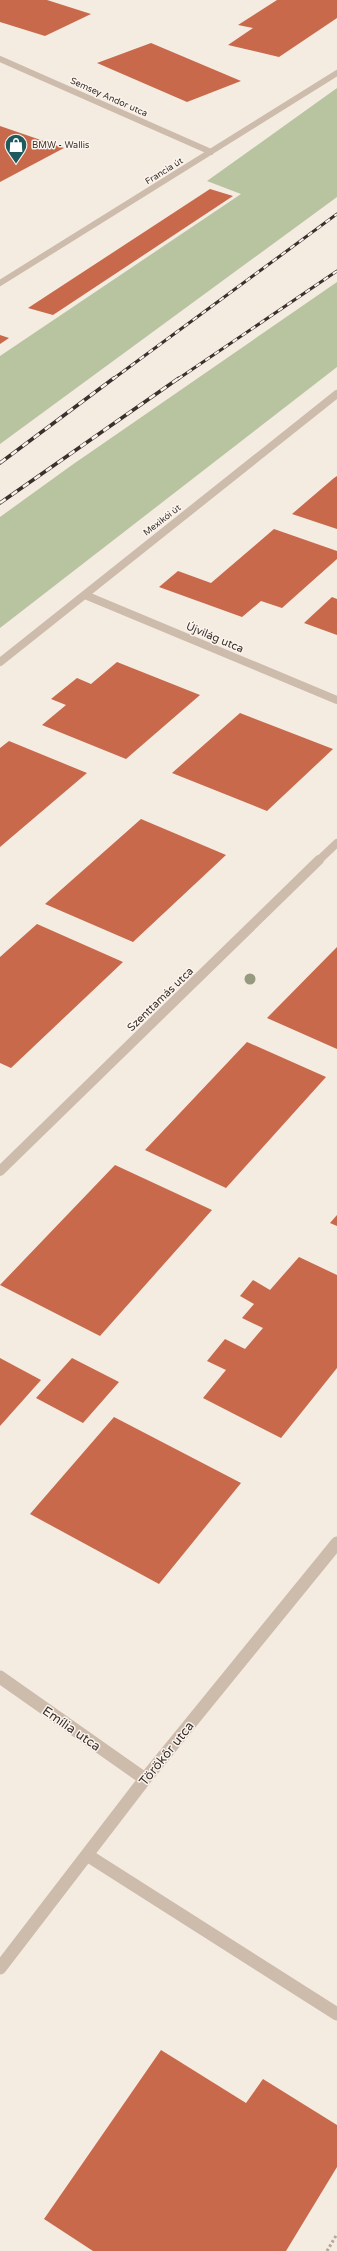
<svg xmlns="http://www.w3.org/2000/svg" width="337" height="2251" viewBox="0 0 337 2251" font-family="'Varela Round',sans-serif">
	<style>
		.green { fill: #b8c4a0 }
		.building { fill: #c8694b }
		.lines { fill: none; stroke-linecap: round; stroke-linejoin: round }
		.path { stroke: #b9a596; stroke-width: 3; stroke-dasharray: 2.5 2.5; stroke-linecap: butt }
		.minor-far3 { stroke: #cdbbac; stroke-width: 6 }
		.minor-far2 { stroke: #cdbbac; stroke-width: 8 }
		.minor-far1 { stroke: #cdbbac; stroke-width: 10 }
		.minor { stroke: #cdbbac; stroke-width: 13 }
		.rail-far1-casing { stroke: #3b302b; stroke-width: 3 }
		.rail-casing { stroke: #3b302b; stroke-width: 3.5 }
		.rail-far1 { stroke: #fbf5ee; stroke-width: 2; stroke-dasharray: 5.5; stroke-linecap: butt }
		.rail { stroke: #fbf5ee; stroke-width: 2.5; stroke-dasharray: 7; stroke-linecap: butt }
		.tree { fill: #969b7f }
		.labels { text-anchor: middle; stroke-width: 3; stroke-linejoin: round; paint-order: stroke }
		.far-street-label { font-size: 9px; fill: #3b302b; stroke: #fbf5ee }
		.far-poi-label { font-size: 9px; fill: #3b302b; stroke: #fbf5ee; text-anchor: start }
		.street-label { font-size: 11px; fill: #3b302b; stroke: #fbf5ee }
		.near-street-label { font-size: 13px; fill: #3b302b; stroke: #fbf5ee }
	</style>
	<rect width="100%" height="100%" fill="#f4ebe1"/>
	<path class="green" d="M337,88V197L0,444V356L241,194L207,181Z
		M337,282V367L0,628V517L72,465Z"/>
	<path class="building" d="M0,0H47L91,14L45,36L0,22Z
		M277,0H337V18L279,57L228,45L253,28L238,25Z
		M151,43L241,81L187,102L97,63Z
		M0,126L64,148L0,182Z
		M210,189L233,196L53,315L28,308Z
		M0,335L9,338L0,344Z
		M337,476V529L292,514L334,478Z
		M274,529L337,551V559L282,608L261,601L242,617L159,587L178,571L211,583Z
		M332,597L337,599V635L304,623Z
		M117,662L200,695L126,759L42,725L66,705L51,699L77,678L91,684Z
		M240,713L333,749L267,811L172,773Z
		M9,741L87,773L0,847V748Z
		M141,819L226,855L133,942L45,904Z
		M37,924L123,962L11,1068L0,1063V957Z
		M337,947V1049L267,1018Z
		M247,1042L326,1077L226,1188L145,1150Z
		M115,1165L212,1210L100,1336L0,1285Z
		M337,1215V1226L330,1223Z
		M299,1257L337,1275V1368L281,1438L203,1398L226,1370L207,1361L225,1339L245,1349L263,1328L242,1318L254,1304L240,1296L253,1280L270,1290Z
		M0,1358L41,1380L0,1426Z
		M72,1358L119,1382L83,1423L36,1398Z
		M114,1417L241,1483L159,1584L30,1514Z
		M161,2050L246,2103L263,2079L337,2125V2167L286,2251H93L44,2219Z"/>
	<g class="lines">
		<path class="path" d="M327,2251L337,2234"/>
		<path class="minor-far3" d="M0,59L211,152
			M0,283L337,73"/>
		<path class="minor-far2" d="M85,595L337,700
			M0,662L337,394
			M318,861L337,843"/>
		<path class="minor-far1" d="M0,1171L319,860"/>
		<path class="minor" d="M0,1677L145,1779
			M87,1855L337,2014
			M0,1968L145,1779L337,1543"/>
		<g class="rail-far1-casing">
			<path id="rail-far1" d="M113,379L337,214
				M178,379L337,271"/>
		</g>
		<g class="rail-casing">
			<path id="rail" d="M0,463L114,378
				M0,503L179,378"/>
		</g>
		<use href="#rail-far1" class="rail-far1"/>
		<use href="#rail" class="rail"/>
	</g>
	<circle class="tree" cx="250" cy="979" r="5.5"/>
	<defs>
		<g id="shop-pin" transform="scale(1.15)"><path d="M0 17L-7.5 6A9.5 9.5 0 1 1 7.5 6Z" fill="#1f5a5e" stroke="#fbf5ee"/><path d="M-5-2.5h2.3a2.7 3.5 0 0 1 5.4 0H5L5.5 6h-11ZM-1.5-2.5h3a1.5 2.3 0 0 0-3 0Z" fill="#fff"/></g>
	</defs>
	<g fill-rule="evenodd">
		<use href="#shop-pin" x="16" y="145"/>
	</g>
	<g class="labels">
		<g class="far-street-label">
			<text transform="translate(109 97) rotate(24)" y="3">Semsey Andor utca</text>
			<text transform="translate(164 171) rotate(-32)" y="3">Francia út</text>
			<text transform="translate(162 520) rotate(-38)" y="3">Mexikói út</text>
		</g>
		<g class="far-poi-label">
			<text x="32" y="148">BMW - Wallis</text>
		</g>
		<g class="street-label">
			<text transform="translate(215 637) rotate(23)" y="4">Újvilág utca</text>
			<text transform="translate(160 999) rotate(-44)" y="4">Szenttamás utca</text>
		</g>
		<g class="near-street-label">
			<text transform="translate(72 1728) rotate(35)" y="5">Emília utca</text>
			<text transform="translate(166 1753) rotate(-51)" y="5">Törökőr utca</text>
		</g>
	</g>
</svg>
